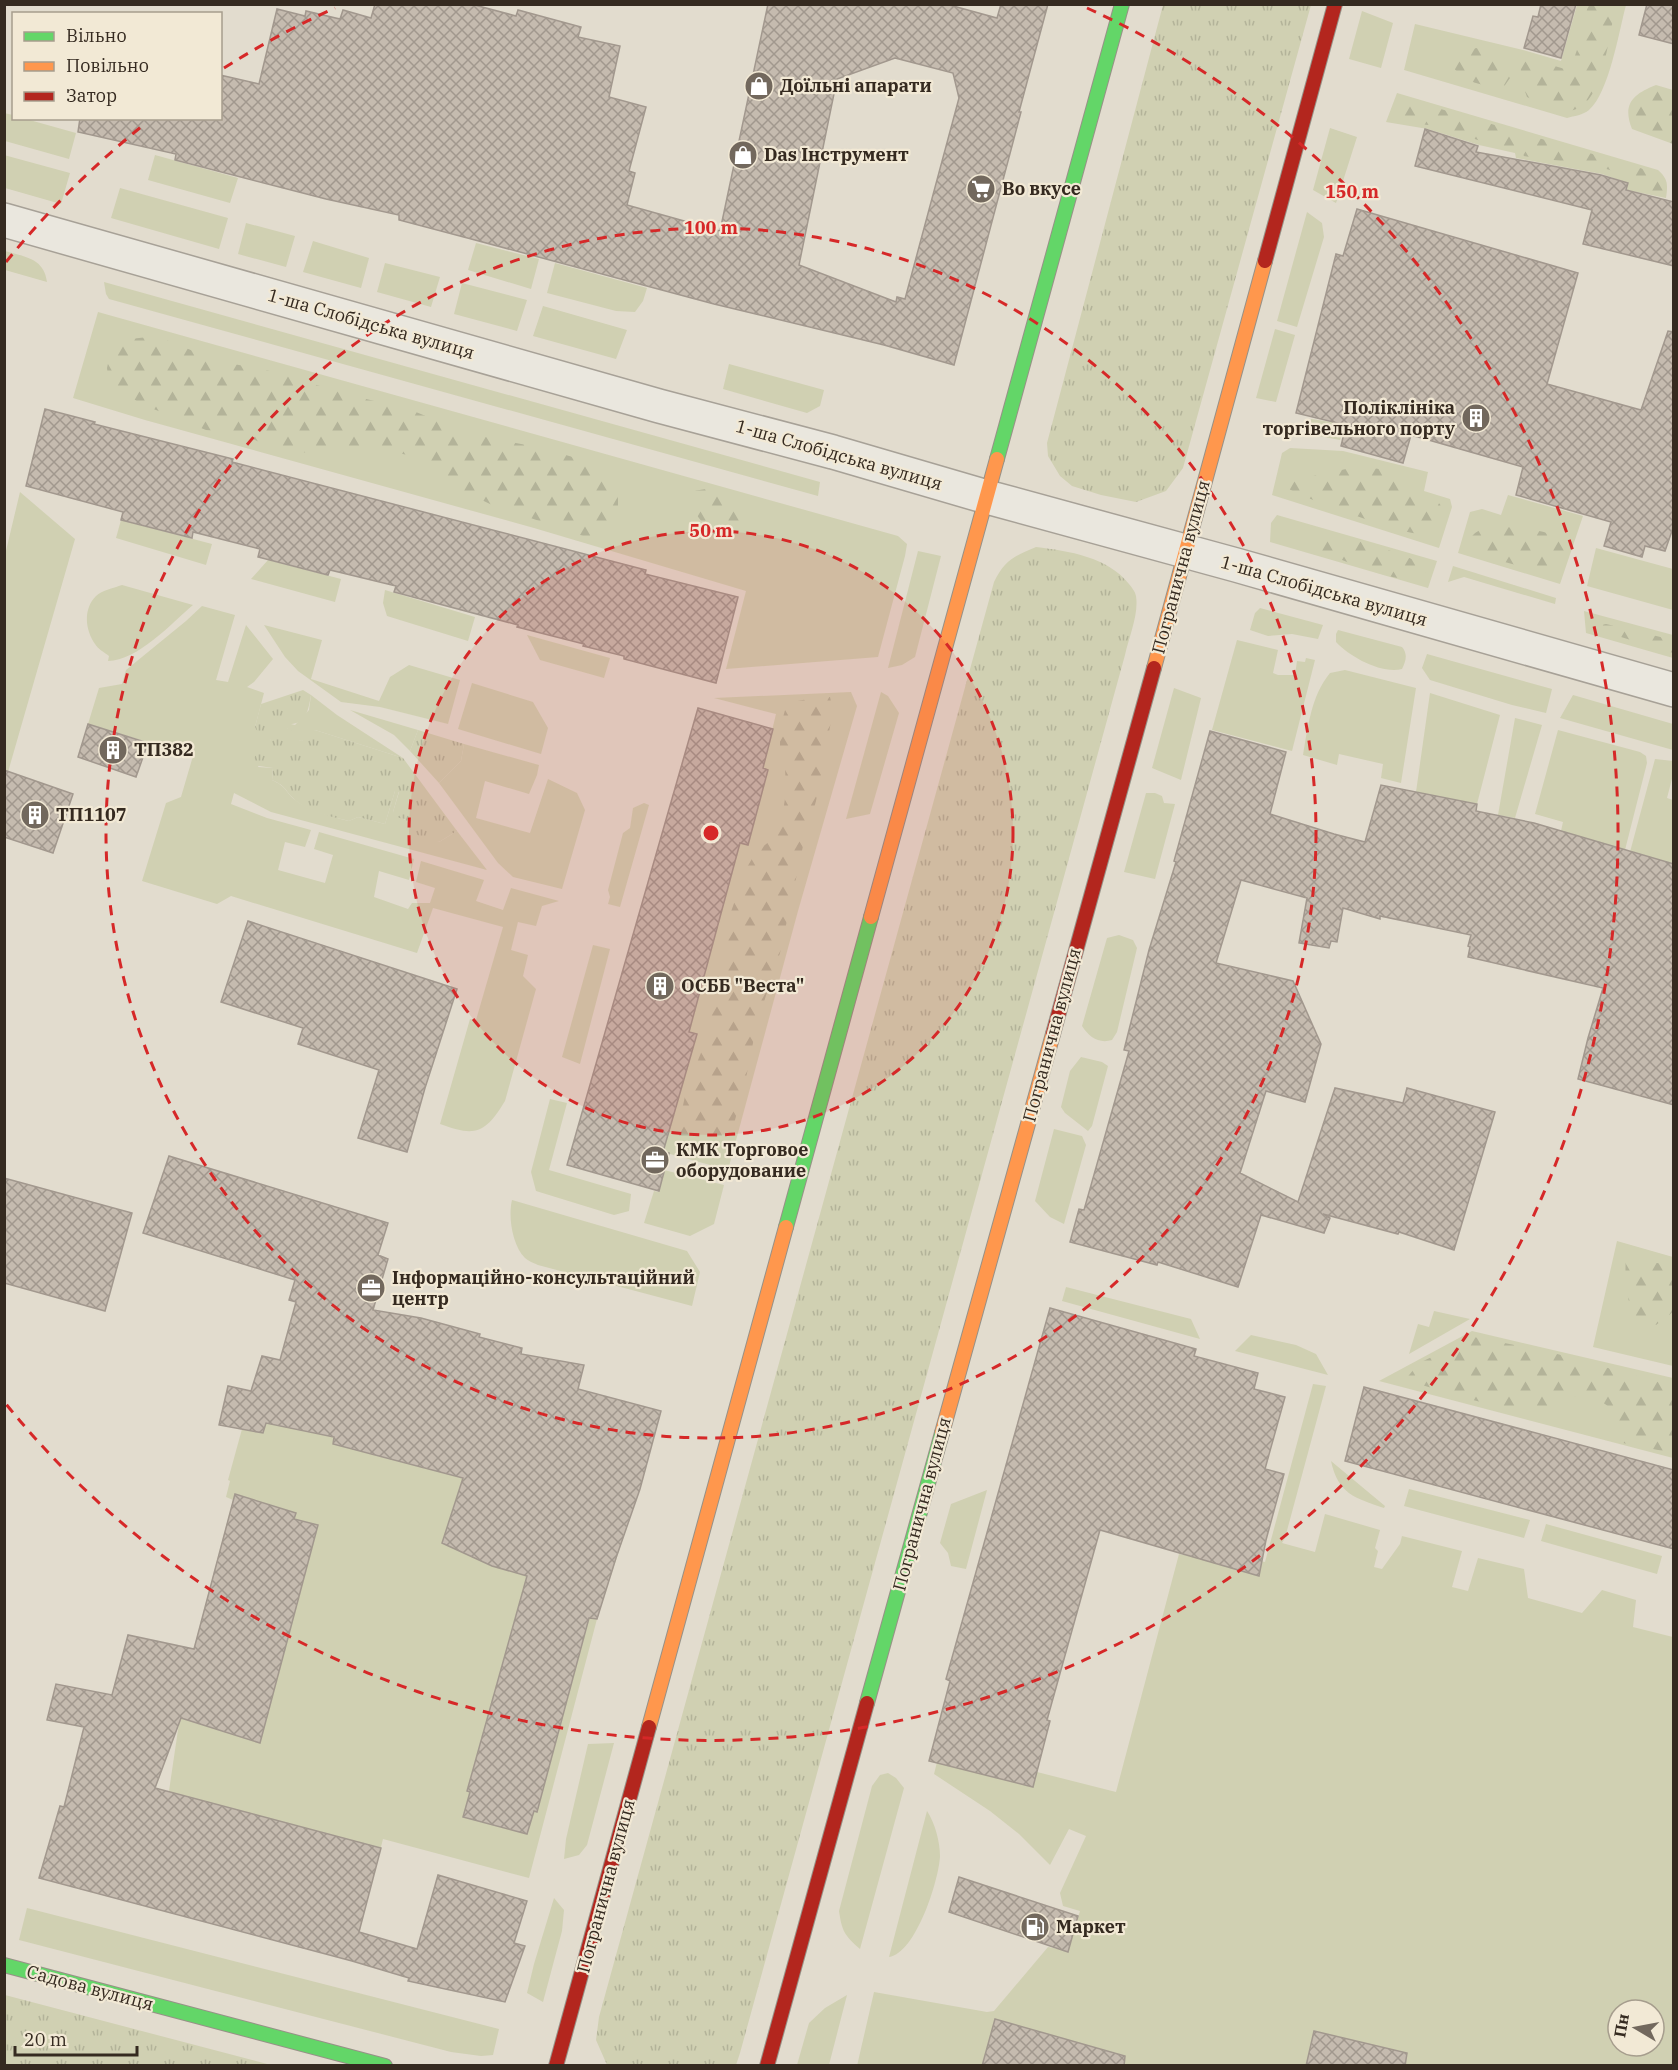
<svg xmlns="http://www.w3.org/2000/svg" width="1678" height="2070" viewBox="0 0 1678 2070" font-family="'IBM Plex Serif',serif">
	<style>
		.green { fill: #d0d0b2; fill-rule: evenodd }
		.forest { fill: url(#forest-firs) }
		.park { fill: url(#park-tufts) }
		.building { fill: url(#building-cross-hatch); stroke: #a2988e; stroke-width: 1.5; fill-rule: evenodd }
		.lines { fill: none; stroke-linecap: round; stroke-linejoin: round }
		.street-casing { stroke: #a7a197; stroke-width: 36 }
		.fast-casing { stroke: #979187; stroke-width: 16 }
		.slow-casing { stroke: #979187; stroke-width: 16 }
		.jam-casing { stroke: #979187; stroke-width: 16 }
		.street { stroke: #eae7de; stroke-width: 33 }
		.fast { stroke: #63d668; stroke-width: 14 }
		.slow { stroke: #ff974d; stroke-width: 14 }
		.jam { stroke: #b3261e; stroke-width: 14 }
		.ring { fill: none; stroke: #d62828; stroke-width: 3; stroke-dasharray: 10 8 }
		.labels { text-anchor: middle; stroke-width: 4.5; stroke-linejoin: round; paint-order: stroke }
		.poi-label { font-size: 18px; font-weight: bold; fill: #352a20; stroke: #f2e9d5; text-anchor: start }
		.street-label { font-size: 18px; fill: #352a20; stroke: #f2e9d5 }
		.centre { fill: #d62828; stroke: #f2e9d5; stroke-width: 3 }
		.ring-label { font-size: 18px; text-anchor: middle; font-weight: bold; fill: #d62828; stroke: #f2e9d5; stroke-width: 4.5; stroke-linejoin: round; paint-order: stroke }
	</style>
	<defs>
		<pattern id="forest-firs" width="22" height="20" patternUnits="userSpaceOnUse" patternTransform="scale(1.5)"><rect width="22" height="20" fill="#d0d0b2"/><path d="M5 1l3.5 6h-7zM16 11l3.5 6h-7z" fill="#b3b399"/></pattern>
		<pattern id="park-tufts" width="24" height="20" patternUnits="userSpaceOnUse" patternTransform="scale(1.5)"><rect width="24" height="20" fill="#d0d0b2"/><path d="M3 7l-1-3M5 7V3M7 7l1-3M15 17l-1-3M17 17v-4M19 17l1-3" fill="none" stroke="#b3b399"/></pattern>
		<pattern id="building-cross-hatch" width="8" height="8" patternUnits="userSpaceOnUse" patternTransform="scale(1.5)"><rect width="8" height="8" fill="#c5bbaf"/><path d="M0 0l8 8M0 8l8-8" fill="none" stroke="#a1988e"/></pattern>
	</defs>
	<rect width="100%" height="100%" fill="#e2dcce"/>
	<path class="green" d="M1577,5H1626C1619,31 1609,93 1589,110C1583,115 1574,116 1567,118L1404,70L1415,24L1523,50L1561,61Z
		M1362,11L1393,23L1381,68L1349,59Z
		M1397,93L1658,170C1668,179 1668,184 1666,198L1627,190L1628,183L1602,174L1516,158L1515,153L1479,145L1428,129L1386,122Z
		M4,113L13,115L14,118L26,119L76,133L69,159L5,141Z
		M1330,128L1357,137L1336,203L1313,190Z
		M4,155L70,173L61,204L5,188Z
		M155,155L238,178L230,203L148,180Z
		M120,188L228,218L219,249L111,218Z
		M1307,212L1322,223L1324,237L1297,327L1277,321Z
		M246,223L295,236L286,267L238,254Z
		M313,241L369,258L361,288L303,272Z
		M476,243L539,259L531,289L468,270Z
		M5,251C25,257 44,258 47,282L5,270Z
		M385,263L440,277L431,307L377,292Z
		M555,263L647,288L643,301L635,312L616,311L547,293Z
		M104,282L820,482L818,496L109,299L106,294Z
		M462,283L527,300L517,331L454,314Z
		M1325,297L1336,300L1371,333L1340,440L1308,434L1311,419L1332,422L1351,343L1316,333Z
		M543,306L627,330L616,359L533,336Z
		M98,312L898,536L907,544L905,556L878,657L726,669L746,591L534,528L145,420L73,398Z
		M1275,329L1295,335L1276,402L1256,398Z
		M729,364L824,390L820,406L807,413L723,389Z
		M1290,448L1343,451L1428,472L1424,491L1450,499L1452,507L1439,548L1272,495L1282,453Z
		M20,492L75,539L8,772L5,770V555Z
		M1508,495L1583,516L1560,584L1458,553L1470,512L1482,509L1501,515Z
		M1277,515L1437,561L1428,588L1270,542L1271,523Z
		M121,520L212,544L206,565L116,538Z
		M1596,548L1673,569V610L1587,586Z
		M918,551L941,556L915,657L902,665L888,668Z
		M268,560L341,579L335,602L251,579Z
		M1453,566L1556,598L1555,604L1464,577L1448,582Z
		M122,585L193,605C172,623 137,661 108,661L109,656C104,652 98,649 95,644C85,630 83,609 96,596C102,590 114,588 122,585Z
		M385,590L475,617L468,641L387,616L383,603Z
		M202,606L235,615L216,680L228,682L246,625L273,659L254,682L247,687L264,693L255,727L271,740L258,767L273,768L272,780C287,787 284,790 294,799C310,812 330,816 349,821L358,817L385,824L395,791H399L393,812L439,842L457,831L487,870L271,812L234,793L231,804L267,818L311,830L305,847L285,842L278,870L325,883L333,855L314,849L319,832L414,859L409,880L379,871L374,897L408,909L412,903H430L435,888L416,882L421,861L484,880L476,901L503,910L511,888L559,901L542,906L536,926L518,922L511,950L528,955L523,976L536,989L505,1101C485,1134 475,1137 440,1124L470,1019L476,1020L503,927L433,908L417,953L231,896L217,904L142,881L166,803L181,797L193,756L88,724L99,688L122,684L126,670L186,621Z
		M1260,608L1323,625L1318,639L1292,634L1268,636L1250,630L1255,613Z
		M1584,611L1673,635V658L1586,633Z
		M264,625L322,640L311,679L379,701L390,677L409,665L460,680L448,724L380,707L341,702L298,671L285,657Z
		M1338,630L1402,647C1408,654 1406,661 1402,669C1381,674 1350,657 1336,642V634Z
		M527,635L610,658L604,678L540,660Z
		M1237,640L1278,650L1273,673L1278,675H1295L1297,661L1305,662L1306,658L1315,660L1292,751L1212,730Z
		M1427,654L1552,689L1546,713L1512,705L1430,680L1422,668Z
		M1345,670L1416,688L1401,783L1381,778L1383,764L1339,754L1337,765L1303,755C1308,727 1311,696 1330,673Z
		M472,683L533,702L548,728L541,754L458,729Z
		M1174,688L1201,698L1181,780L1152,768Z
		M851,692L857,706L798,911L728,1170L663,1152L696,1034L689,1032L740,843L748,845L756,789L763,790L768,770L763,768L776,714L714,698Z
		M881,692L888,696L899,713L870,814L846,819Z
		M1430,693L1500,715L1477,804L1416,792Z
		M311,695L337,715L403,758L315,730L302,741L295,740L287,728V723L295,725L309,710Z
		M1573,695L1673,724V750L1560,718Z
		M350,710L418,730L410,751L394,735Z
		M1515,718L1542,725L1515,818L1498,815Z
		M1558,730L1640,752L1646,756L1647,763L1625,850L1561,831L1563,822L1535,814Z
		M464,744L539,765L537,775L529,794L485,781L476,818L530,833L548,779L577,793L585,810L562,889L513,877L498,863L439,783L461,761Z
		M1655,759L1673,761V775L1667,798L1673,800V864L1630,852Z
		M1146,793H1155L1162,796L1164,803L1175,804L1155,879L1124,872Z
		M644,803L649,805L620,907L608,904L610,897L608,890L623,833L630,828L633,808Z
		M1119,935L1133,940L1137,948L1117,1032L1112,1040C1099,1044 1089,1037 1082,1026L1107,938Z
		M593,945L610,949L580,1064L562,1057Z
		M1081,1057L1102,1062L1108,1066L1092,1126L1088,1131L1065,1113L1061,1107L1070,1071Z
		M550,1099L567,1103L549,1170L631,1194L629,1211L614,1215L536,1191L531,1172Z
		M1054,1129L1082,1136L1086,1145L1064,1224L1050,1217L1035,1201Z
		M664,1170L724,1185L714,1224L690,1236L644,1223L654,1191L658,1192Z
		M512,1200L687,1251L700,1272L692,1306L538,1265C534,1263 528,1261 525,1258C512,1245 508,1216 512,1200Z
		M1617,1241L1673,1257V1366L1593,1347Z
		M1066,1287L1191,1319L1200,1339L1062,1301Z
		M1434,1311L1470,1319L1409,1354L1418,1324L1429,1327Z
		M1472,1331L1673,1378V1458L1379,1381Z
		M1251,1335L1296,1345L1316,1354L1328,1375L1235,1351Z
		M262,1356L303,1365L627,1526L597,1619L529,1878L383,1839L352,1961L138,1903L167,1791H169L179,1723L176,1716L233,1500L226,1497L230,1481L228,1480Z
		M1313,1384L1326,1386L1285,1538L1282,1543L1315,1552L1325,1514L1380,1530L1375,1548L1378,1551L1374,1567L1382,1569L1400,1544L1402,1536L1462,1551L1452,1587L1468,1591L1478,1558L1524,1569L1528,1598L1582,1613L1602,1590L1636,1600L1633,1627L1673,1637V2065L857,2066L874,1992L987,2012L994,2011L1048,1947L1068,1951L1080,1911L1063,1906L1060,1893L1086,1836L1069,1829L1050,1865L1019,1834L990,1811L934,1774L937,1762L1032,1787L1037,1772L1116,1792L1179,1554L1234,1564L1236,1556L1265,1562ZM1618,2010H1654V2046H1618Z
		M1331,1461L1385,1506L1384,1508C1355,1498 1338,1494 1331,1461Z
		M1409,1489L1530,1520L1524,1538L1404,1506Z
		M987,1490L966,1569L951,1566L948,1553L940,1543L951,1504Z
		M1546,1524L1662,1556L1657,1574L1541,1541Z
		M614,1743L587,1845L579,1855L564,1859L566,1839L588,1744Z
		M888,1773L896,1778L904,1788L860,1949C844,1935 842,1931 839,1911L872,1786L880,1775Z
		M927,1811C935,1823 940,1842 940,1856C939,1880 916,1953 889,1957Z
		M554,1898L564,1910L562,1931L543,2002L527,1993L534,1964Z
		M27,1908L499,2029L493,2055L481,2056L451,2052L19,1940Z
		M847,1995L829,2065H797L809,2023L825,2008Z"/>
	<path class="forest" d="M1588,5H1617C1607,32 1606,110 1567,111C1554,111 1539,102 1527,97L1522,83L1520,63C1533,56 1555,68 1570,70L1578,47Z
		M1478,48C1498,55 1507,56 1510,78L1503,88C1477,85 1462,82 1447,59L1456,50Z
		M1656,85L1673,90V144L1632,129C1622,104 1633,94 1656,85Z
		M1407,99L1640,168L1654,173L1664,182L1663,195L1635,188C1633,183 1632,179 1627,177C1603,163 1552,161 1524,156L1520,150L1489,144L1438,126L1409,123L1394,117C1396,108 1399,104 1407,99Z
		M148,337L166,340L218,361L270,371L350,395L411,410L470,434L542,448L576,458L586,463L607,479L616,490L618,499V509L605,533L598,537H586L490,504L463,491L407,455L395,452L378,449L291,453L270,447L244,435L206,430L141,404L115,386L108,377L107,368L109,359L123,342L130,339Z
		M1360,466L1398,472L1415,482L1418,491L1440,504C1442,511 1441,516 1439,522C1436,528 1431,533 1425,534C1407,537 1322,503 1300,495L1289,489L1287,485L1299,479Z
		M706,489C722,495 743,508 739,528C737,535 732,540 725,542C710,534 690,511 687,494L693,491Z
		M1498,526C1511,528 1568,530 1567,547C1567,556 1560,566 1556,573L1552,575L1490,558L1468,550C1467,533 1482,527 1498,526Z
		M1326,537C1350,535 1403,554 1425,565L1427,570C1424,575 1420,579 1413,580C1390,580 1341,560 1319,550L1317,548L1320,542Z
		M1606,624L1673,640V653L1608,633L1596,626Z
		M830,697L833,711L816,801L803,846L780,953L757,1023L745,1083L725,1157L693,1153L678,1145L677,1133L687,1087L703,1048L711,1018L708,1002L713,981L730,953L726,926L746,869L756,852L770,841L781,825L786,792L785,767L780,748V728L787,703L813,698Z
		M1626,1257L1673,1266V1312L1656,1325L1634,1324C1628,1301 1624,1280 1626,1257Z
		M1474,1337L1550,1352L1673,1386V1453L1618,1442C1617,1428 1618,1413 1605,1404C1598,1399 1578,1395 1569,1397C1559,1399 1550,1409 1540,1409C1498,1412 1445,1391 1405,1380L1419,1363Z"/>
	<path class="park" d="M1163,5H1311L1183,468L1166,491L1136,502L1101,495L1072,486L1060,476L1048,456L1047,443Z
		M1036,547C1069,551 1108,557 1129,584C1132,588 1135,591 1136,596C1139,614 1129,637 1125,655L740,2053L736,2065H607L596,2040L599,2017L994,582C1005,560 1014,556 1036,547Z
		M303,690L311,695C308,712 306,725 287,724V728L293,732L295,739L302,741L308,732L315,730L403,758L457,831L439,842C423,837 409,836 405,819L394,817L393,812L399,792L395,791L385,824L358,817L349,821C330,816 308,813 293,798C283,788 287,787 272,780L273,768L253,765C254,753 261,746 271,740L260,736L255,727L261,704Z
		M418,730L464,744L461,761L439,783L410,751Z
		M5,1995L271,2065H5Z"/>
	<path class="building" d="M375,4H471L516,16L518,10L581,27L578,37L620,46L609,97L646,107L629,171L635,173L627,205L720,231L768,4H946L997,18L1001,4H1048L1019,112H1021L954,365L884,345L714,304L475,240L399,220V215L326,199L175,160L176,154L78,132L80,118H220V75L259,84L277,9L305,16L306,11L340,19L343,10L371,18ZM895,58L953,73L959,98L905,299L897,297L896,302L799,265L837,79Z
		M1541,4H1576L1561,58L1524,48L1533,16L1538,17Z
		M1647,4H1674V44L1639,35Z
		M1425,129L1478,146L1476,152L1601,175L1628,183L1626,190L1674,202V266L1583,244L1592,210L1415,166Z
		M1357,209L1578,273L1547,384L1641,410L1668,331L1674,332V525L1665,551L1645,546L1642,557L1604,546L1611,522L1516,495L1523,467L1411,435L1403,463L1341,446L1346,425L1296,413L1336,254L1343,256Z
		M45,409L95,422L94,424L233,459L232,462L646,570L645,574L738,597L716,683L624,659V656L583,646L584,644L517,627L518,625L394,592L396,586L330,570L328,575L258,557L260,549L193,532L192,538L121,520L123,512L26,486Z
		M698,708L773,729L763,768L768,770L748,845L740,843L689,1032L697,1034L663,1152L669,1153L659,1191L567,1165Z
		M88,724L148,743L136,777L78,757Z
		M1210,731L1286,752L1270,814L1334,834L1365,842L1381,785L1477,804L1476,811L1534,823L1674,864V1105L1578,1079L1588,1038L1603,988L1468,957L1470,947L1468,946L1471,935L1380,916V919L1343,908L1337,942L1331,941L1329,948L1299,943L1307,898L1241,880L1216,963L1293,981L1321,1044L1305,1102L1266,1091L1240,1173L1298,1202L1335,1088L1403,1103L1407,1088L1495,1112L1454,1250L1399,1232L1398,1234L1323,1214L1330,1218L1324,1233L1261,1215L1238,1287L1158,1262L1157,1265L1070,1242L1079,1209L1084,1210L1129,1051L1124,1050L1149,950L1176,862L1174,861Z
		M4,770L73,794L53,853L4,837Z
		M248,921L457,989L425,1088L407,1152L358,1138L379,1070L298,1044L303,1028L221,1002Z
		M169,1156L388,1223L378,1255L388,1259L373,1310L421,1318L480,1334L479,1337L522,1348L521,1354L584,1365L578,1389L661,1411L640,1489L616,1558L597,1619L589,1618L537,1812L534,1811L527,1834L463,1817L470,1792L467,1791L527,1576L492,1566L442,1543L463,1478L333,1444L334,1437L266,1423L263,1433L219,1425L228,1386L251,1391L262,1356L280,1360L296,1302L289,1300L295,1280L143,1233Z
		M4,1178L132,1213L105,1311L4,1283Z
		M1050,1308L1196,1349L1194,1356L1258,1373L1254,1389L1285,1397L1265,1469L1284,1474L1266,1540L1259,1576L1100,1530L1047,1720L1050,1721L1033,1787L929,1761L950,1681L946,1679Z
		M1364,1387L1674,1470V1549L1345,1461Z
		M235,1494L296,1513L294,1519L318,1525L260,1743L181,1718L155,1788L381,1848L359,1932L417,1949L438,1875L527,1901L514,1943L525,1946L505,2002L408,1981L409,1978L352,1961L39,1878L60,1806L64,1807L84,1727L47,1720L56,1684L112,1695L128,1635L194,1649Z
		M959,1877L1078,1916L1068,1952L949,1912Z
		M995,2019L1125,2056L1124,2066H982Z
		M1314,2031L1407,2053L1405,2066H1306Z"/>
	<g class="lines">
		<g class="street-casing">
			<path id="street" d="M4,220L659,406L833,452L987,497L1236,565L1674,690"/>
		</g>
		<g class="fast-casing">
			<path id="fast" d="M997,459L1122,4
				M786,1227L871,917
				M867,1703L942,1433
				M4,1965L385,2066"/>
		</g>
		<g class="slow-casing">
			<path id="slow" d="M1154,668L1265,261
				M871,917L997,459
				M942,1433L1053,1034
				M649,1727L786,1227"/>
		</g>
		<g class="jam-casing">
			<path id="jam" d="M1265,261L1335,4
				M1053,1034L1154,668
				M556,2066L649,1727
				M767,2066L867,1703"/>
		</g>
		<use href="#street" class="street"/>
		<use href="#fast" class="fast"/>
		<use href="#slow" class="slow"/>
		<use href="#jam" class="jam"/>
	</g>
	<circle cx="711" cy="833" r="302" fill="#d62828" fill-opacity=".12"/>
	<g class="ring">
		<circle cx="711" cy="833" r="302"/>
		<circle cx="711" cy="833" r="605"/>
		<path d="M6 262A907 907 0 0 1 146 123M224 68A907 907 0 0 1 335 8M1087 8A907 907 0 1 1 6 1404"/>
	</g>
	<defs>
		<g id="shop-disc" transform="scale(1.5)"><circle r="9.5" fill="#72685d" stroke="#f2e9d5"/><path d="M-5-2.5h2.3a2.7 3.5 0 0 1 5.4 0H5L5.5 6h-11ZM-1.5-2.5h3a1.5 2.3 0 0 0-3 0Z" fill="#fff"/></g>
		<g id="supermarket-disc" transform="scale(1.5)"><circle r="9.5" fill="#72685d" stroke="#f2e9d5"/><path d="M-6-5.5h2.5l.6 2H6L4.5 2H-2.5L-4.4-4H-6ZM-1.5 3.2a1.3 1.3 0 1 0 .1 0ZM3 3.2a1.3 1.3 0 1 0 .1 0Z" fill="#fff"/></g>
		<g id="building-disc" transform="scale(1.5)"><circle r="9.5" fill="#72685d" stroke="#f2e9d5"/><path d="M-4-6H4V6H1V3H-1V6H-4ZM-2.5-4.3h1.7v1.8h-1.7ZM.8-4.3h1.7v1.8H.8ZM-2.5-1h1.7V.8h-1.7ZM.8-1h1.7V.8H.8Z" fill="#fff"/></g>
		<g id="office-disc" transform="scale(1.5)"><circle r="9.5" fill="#72685d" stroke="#f2e9d5"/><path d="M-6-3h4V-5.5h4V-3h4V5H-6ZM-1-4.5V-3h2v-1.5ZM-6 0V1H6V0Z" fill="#fff"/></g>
		<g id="fuel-disc" transform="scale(1.5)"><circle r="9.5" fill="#72685d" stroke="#f2e9d5"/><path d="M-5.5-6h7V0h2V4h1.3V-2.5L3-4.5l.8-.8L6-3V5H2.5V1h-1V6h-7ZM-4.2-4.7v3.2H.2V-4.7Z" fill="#fff"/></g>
	</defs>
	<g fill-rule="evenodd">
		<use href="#shop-disc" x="759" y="86"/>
		<use href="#shop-disc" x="743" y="155"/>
		<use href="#supermarket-disc" x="981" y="189"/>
		<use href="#building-disc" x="1476" y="418"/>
		<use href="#building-disc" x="113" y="750"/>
		<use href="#building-disc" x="35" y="815"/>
		<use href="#building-disc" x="660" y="986"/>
		<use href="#office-disc" x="655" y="1160"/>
		<use href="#office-disc" x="371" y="1288"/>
		<use href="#fuel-disc" x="1035" y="1927"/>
	</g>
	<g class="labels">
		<g class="poi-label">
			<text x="780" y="92">Доїльні апарати</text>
			<text x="764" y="161">Das Інструмент</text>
			<text x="1002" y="195">Во вкусе</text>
			<text x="1455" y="414" text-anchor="end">Поліклініка<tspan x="1455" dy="21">торгівельного порту</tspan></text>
			<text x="134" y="756">ТП382</text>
			<text x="56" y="821">ТП1107</text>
			<text x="681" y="992">ОСББ "Веста"</text>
			<text x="676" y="1156">КМК Торговое<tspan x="676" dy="21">оборудование</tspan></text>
			<text x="392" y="1284">Інформаційно-консультаційний<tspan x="392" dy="21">центр</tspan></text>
			<text x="1056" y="1933">Маркет</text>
		</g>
		<g class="street-label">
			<text transform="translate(371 324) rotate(16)" y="6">1-ша Слобідська вулиця</text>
			<text transform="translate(839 455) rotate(16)" y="6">1-ша Слобідська вулиця</text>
			<text transform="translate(1181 567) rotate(-75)" y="6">Погранична вулиця</text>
			<text transform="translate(1324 591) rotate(16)" y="6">1-ша Слобідська вулиця</text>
			<text transform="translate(1052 1035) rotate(-75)" y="6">Погранична вулиця</text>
			<text transform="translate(922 1504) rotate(-75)" y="6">Погранична вулиця</text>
			<text transform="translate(606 1886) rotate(-75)" y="6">Погранична вулиця</text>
			<text transform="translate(90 1988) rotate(15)" y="6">Садова вулиця</text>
		</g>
	</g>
	<circle cx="711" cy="833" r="9" class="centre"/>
	<g class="ring-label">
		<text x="1352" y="198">150 m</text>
		<text x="711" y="234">100 m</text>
		<text x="711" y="537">50 m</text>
	</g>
	<rect width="1678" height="2070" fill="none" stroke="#352a20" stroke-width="12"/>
	<rect x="12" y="12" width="210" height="108" fill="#f2e9d5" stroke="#a69d8d" stroke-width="1.5"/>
	<rect x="24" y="32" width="30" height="9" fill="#63d668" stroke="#a69d8d" stroke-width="1.5"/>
	<text x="66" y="42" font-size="18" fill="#352a20">Вільно</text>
	<rect x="24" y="62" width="30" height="9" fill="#ff974d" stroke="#a69d8d" stroke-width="1.5"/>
	<text x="66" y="72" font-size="18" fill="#352a20">Повільно</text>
	<rect x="24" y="92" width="30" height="9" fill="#b3261e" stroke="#a69d8d" stroke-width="1.5"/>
	<text x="66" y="102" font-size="18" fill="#352a20">Затор</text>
	<g transform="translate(1636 2028) rotate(280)"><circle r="28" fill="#f2e9d5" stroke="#a69d8d" stroke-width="1.5"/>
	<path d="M0-4.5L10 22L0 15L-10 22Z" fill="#72685d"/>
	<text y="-9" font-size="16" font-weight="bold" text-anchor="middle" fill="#352a20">Пн</text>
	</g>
	<path d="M15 2046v9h122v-9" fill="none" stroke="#352a20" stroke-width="3"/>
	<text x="24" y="2046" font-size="18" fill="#352a20" stroke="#f2e9d5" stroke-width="4.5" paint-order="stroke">20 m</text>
</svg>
